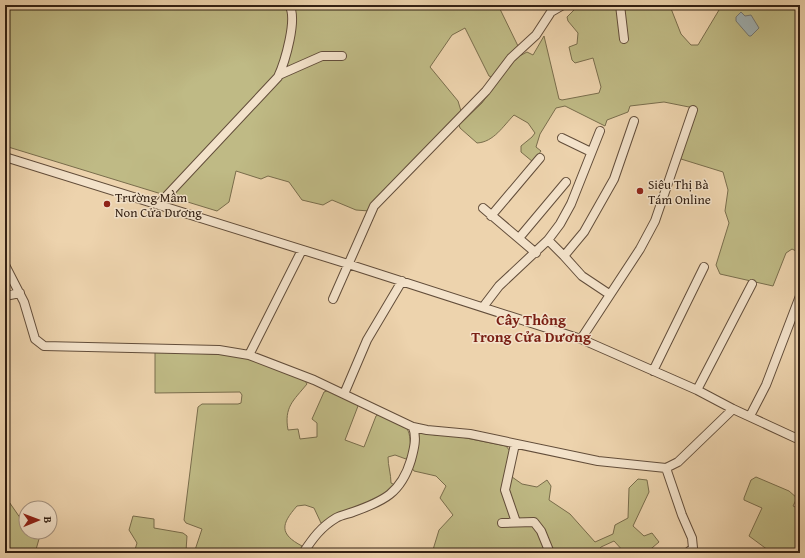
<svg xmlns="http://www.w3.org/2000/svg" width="805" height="558" viewBox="0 0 805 558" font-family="'Gentium Book Plus',serif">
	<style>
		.green { fill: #bfba85; stroke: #796d4c }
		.water { fill: #a0b4b7; stroke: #747975 }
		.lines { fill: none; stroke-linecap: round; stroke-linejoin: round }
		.street-casing { stroke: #624d3a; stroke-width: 10 }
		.street { stroke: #f3e2ca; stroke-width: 8 }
		.poi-dot { fill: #8f2418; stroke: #f3e2ca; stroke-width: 1.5 }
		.labels { text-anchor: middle; stroke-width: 3; stroke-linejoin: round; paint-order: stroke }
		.poi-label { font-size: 13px; fill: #332013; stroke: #f3e2ca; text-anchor: start }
		.quarter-label { font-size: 15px; font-weight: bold; fill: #7a1f14; stroke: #f3e2ca }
	</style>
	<rect width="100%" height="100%" fill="#edd3ad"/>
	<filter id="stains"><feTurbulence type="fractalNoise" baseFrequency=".005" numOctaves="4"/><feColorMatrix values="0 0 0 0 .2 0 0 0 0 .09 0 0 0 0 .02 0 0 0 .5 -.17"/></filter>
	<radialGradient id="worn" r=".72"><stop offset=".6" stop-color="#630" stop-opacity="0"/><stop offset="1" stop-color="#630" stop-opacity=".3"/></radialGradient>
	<path class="green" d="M5,5H498L518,46L516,50L504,60L494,78L489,76L465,28L452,35L430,67L458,101L461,111L369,211L356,210L332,200L323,205L302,200L289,182L268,176L261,179L236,171L229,202L217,211L5,146Z
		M585,5L670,6L681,34L691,45H698L722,5H800V253L792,249L786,253L773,286L720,274L716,265L729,223L725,211L728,190L723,172L681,159L680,156L694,108L664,102L630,106L628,112L607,120L605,126L565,106L556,108L540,134L536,147L541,151L533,162L521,152V146L532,137L535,133L528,123L514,115C503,126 494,142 477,143L460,128L459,125L482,103L514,59L527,52L533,55L544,36L559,99L562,100L599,93L601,87L593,58L575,63L572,60L569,47L577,44L578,33L568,21L567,17L577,7Z
		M157,351L248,356L304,379L307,384C293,401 284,407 288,430L298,429L300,439L317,437V423L312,419L324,392L329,390L356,403L358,406L345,440L364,447L376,416L379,414C396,421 409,421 410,440C411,447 410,454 406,459L395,455L388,457C388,466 391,474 391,483L397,486L379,498L324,523H321L314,508L305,505L297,506C281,524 279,534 302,546L300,553H134L137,543L129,530L133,516L154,519V528L183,533L187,536L186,551L192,552L195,550L202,529L186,523L184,520L198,407L202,404H238L241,403L242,395L240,392L155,393V353Z
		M421,432L435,435L456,436L506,446L510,451L505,472L522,484L537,487L547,480L551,486L549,500L570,514L595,542L613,534L615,525L628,518L629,488L638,479L647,480L649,492L633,526L644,536L652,533L659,542L646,553H625L614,541L601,547L596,553H432L439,530L453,515L440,498L446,486L436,476L414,471L412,468L418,435Z
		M756,477L789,491L797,498L793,506L800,509V553H772L749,536L762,508L744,500V498L751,480Z
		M5,496L23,522H26V532H41L35,553H5Z"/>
	<path class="water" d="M741,12L745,16L751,15L759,28L751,36H749L736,21V17Z"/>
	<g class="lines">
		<g class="street-casing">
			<path id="street" d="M620,5L624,39
				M279,75L322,56H342
				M562,138L591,152
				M5,157L348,264L581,339L697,390L733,409L800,440
				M159,204L278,77C285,62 298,18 289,5
				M483,208L536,253
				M491,216L540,158
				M519,238L566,182
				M548,240L564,256L584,232L614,179L634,121
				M564,256L582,276L609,294
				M5,265L24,302L35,339L44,346L219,350L249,355L314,380L413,427L427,430L470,434L598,461L666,468L678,462L733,409
				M5,296L20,293
				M333,299L374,206L486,91L511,58L536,35L551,12L563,5
				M483,307L499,286L548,240L560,224L571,204L600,131
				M581,339L640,249L655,221L693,110
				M249,355L302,250
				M653,371L704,267
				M697,390L752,284
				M344,394L367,340L402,281
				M750,416L766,385L800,296
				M515,444L505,490L516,522
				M666,468L682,515L692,538L693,548L687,553
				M502,523L534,522L541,531L550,553
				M303,553C313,538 321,527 336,518C341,515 348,514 353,512C384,501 401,493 411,460C414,449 417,438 413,427"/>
		</g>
		<use href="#street" class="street"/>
	</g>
	<g class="poi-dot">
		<circle cx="640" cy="191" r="4"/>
		<circle cx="107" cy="204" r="4"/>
	</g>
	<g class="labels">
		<g class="poi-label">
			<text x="648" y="189">Siêu Thị Bà<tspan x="648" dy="15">Tám Online</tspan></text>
			<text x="115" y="202">Trường Mầm<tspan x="115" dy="15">Non Cửa Dương</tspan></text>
		</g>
		<g class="quarter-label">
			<text x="531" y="325">Cây Thông<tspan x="531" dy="17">Trong Cửa Dương</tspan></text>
		</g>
	</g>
	<rect width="805" height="558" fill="none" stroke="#edd3ad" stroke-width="20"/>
	<rect x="6" y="6" width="793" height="546" fill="none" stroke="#332013" stroke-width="2"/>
	<rect x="10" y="10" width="785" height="538" fill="none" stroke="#332013"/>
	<g transform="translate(38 520) rotate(89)"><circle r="19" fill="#f3e2ca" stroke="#a69481"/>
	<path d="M0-3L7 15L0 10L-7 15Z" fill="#8f2418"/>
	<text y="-6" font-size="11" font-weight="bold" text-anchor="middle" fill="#332013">B</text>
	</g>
	<rect width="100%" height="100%" filter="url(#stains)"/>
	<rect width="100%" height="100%" fill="url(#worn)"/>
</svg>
